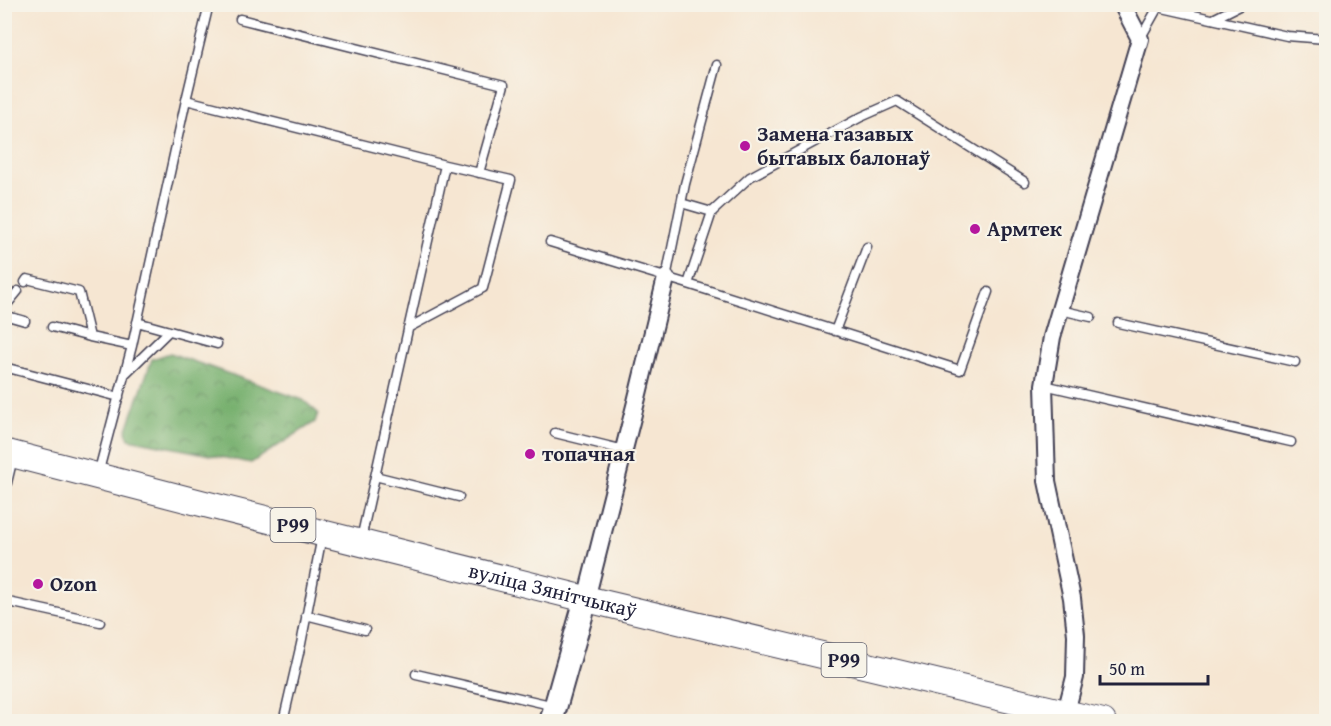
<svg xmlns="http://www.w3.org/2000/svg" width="1331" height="726" viewBox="0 0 1331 726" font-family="'Gentium Book Plus',serif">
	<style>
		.forest { fill: url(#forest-crowns); stroke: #4c6954; stroke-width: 1.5 }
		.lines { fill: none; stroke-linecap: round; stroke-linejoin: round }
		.lane-casing { stroke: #423f52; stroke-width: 11 }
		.street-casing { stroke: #423f52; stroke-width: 20 }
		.secondary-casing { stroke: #423f52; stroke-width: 26 }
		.primary-casing { stroke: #423f52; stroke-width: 28 }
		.lane { stroke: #fff; stroke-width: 8 }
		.street { stroke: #fff; stroke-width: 16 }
		.secondary { stroke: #fff; stroke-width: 22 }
		.primary { stroke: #fff; stroke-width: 26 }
		.poi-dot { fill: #b5179e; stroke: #f7f3e8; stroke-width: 2 }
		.labels { text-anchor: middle; stroke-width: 4.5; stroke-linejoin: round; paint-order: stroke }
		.shield { fill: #f7f3e8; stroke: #62616f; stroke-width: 1.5 }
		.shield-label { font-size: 20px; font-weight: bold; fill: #22223b }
		.poi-label { font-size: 21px; font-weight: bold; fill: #22223b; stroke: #f7f3e8; text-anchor: start }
		.street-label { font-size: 21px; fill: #22223b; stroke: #f7f3e8 }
	</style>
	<defs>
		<pattern id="forest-crowns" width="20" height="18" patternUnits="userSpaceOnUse" patternTransform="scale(1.5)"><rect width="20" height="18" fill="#77b06e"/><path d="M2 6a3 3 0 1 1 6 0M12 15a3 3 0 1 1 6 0" fill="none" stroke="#618f5c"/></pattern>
	</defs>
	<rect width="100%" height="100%" fill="#f7f3e8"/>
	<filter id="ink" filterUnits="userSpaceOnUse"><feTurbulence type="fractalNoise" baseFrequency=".0167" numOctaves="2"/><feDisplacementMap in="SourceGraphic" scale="12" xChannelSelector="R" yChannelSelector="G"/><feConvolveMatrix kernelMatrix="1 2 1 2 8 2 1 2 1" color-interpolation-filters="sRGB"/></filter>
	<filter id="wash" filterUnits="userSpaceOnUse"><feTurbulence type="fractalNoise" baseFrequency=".008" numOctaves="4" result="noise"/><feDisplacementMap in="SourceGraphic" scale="24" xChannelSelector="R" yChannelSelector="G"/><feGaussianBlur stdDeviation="1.35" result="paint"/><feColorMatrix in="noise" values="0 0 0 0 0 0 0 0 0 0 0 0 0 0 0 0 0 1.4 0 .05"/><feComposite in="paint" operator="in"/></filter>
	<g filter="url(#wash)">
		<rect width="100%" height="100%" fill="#f6e6d2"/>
		<path class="forest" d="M170,353L303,400L318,413L315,422L251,463L129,439L126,432L152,359Z"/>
	</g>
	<g filter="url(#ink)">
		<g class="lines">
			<g class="lane-casing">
				<path id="lane" d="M240,19L504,85L479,173
					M1213,19L1243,4
					M1140,39L1158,7L1287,36L1326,39
					M186,100L445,165L361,539
					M681,203L712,212
					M550,242L688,284L712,212L750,177L861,117L897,101L1025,182
					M666,278L685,184L717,65
					M25,282L27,279L79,292L90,337L132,346
					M688,284L960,370L988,292
					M4,308L18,291
					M1060,310L1091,317
					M4,315L25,321
					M137,322L217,344
					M1118,323L1295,362
					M52,327L90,337
					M408,328L483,288L511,180L445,165
					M835,331L867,247
					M4,367L119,397
					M125,374L169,331
					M1044,385L1291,442
					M555,433L624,450
					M98,474L132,346L186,100L209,4
					M375,476L459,497
					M4,495L13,458
					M4,601L100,622
					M306,615L365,630
					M416,674L555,706
					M283,722L301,644L322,536"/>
			</g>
			<g class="street-casing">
				<path id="street" d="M586,599L636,402L666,278
					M1066,712L1075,677L1076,635L1072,598L1047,481L1044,385L1052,337L1140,39L1122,4"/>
			</g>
			<g class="secondary-casing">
				<path id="secondary" d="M551,722L586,599"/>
			</g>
			<g class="primary-casing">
				<g id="primary">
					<path id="s1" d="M4,452L201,503L586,599L1103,722"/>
				</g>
			</g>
			<use href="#lane" class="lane"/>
			<use href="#street" class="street"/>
			<use href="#secondary" class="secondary"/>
			<use href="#primary" class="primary"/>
		</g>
	</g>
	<g class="poi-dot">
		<circle cx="745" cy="146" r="6"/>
		<circle cx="975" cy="229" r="6"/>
		<circle cx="530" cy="454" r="6"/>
		<circle cx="38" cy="584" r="6"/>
	</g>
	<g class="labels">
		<g class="shield">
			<rect x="270.5" y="508" width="45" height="34" rx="4.5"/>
			<rect x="821.5" y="643" width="45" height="34" rx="4.5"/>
		</g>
		<g class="shield-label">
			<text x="293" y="532">Р99</text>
			<text x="844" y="667">Р99</text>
		</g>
		<g class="poi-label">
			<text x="757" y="141">Замена газавых<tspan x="757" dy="24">бытавых балонаў</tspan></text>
			<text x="987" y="236">Армтек</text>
			<text x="542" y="461">топачная</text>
			<text x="50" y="591">Ozon</text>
		</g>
		<g class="street-label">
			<text dy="7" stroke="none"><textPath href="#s1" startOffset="566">вуліца Зянітчыкаў</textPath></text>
		</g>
	</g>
	<rect width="1331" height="726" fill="none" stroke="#f7f3e8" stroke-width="24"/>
	<path d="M1100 675v9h108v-9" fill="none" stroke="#22223b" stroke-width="3"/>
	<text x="1109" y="675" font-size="18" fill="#22223b" stroke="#f7f3e8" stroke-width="4.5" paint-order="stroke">50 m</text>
</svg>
